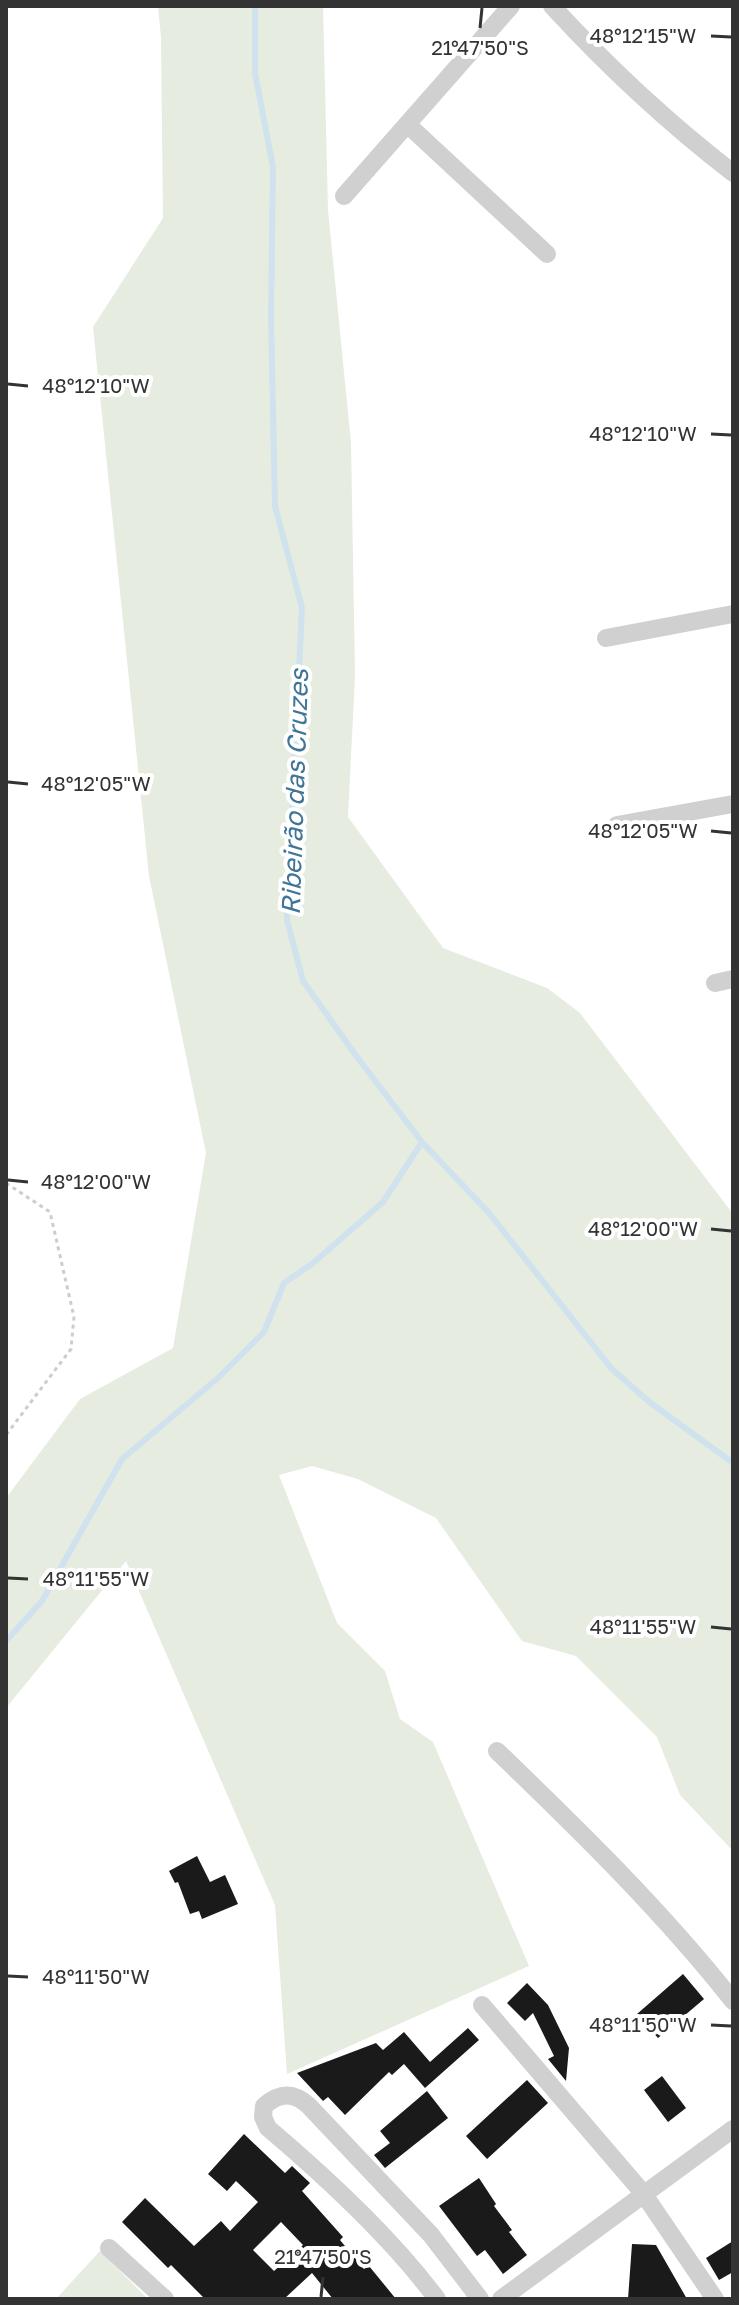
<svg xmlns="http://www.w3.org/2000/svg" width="739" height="2305" viewBox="0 0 739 2305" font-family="'Golos Text',sans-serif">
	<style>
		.green { fill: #e6ecdf }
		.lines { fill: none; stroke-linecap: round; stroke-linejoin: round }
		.stream { stroke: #cfe2ee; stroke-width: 6 }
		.building { fill: #1a1a1a; fill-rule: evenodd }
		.path { stroke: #cdcdcd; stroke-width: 3; stroke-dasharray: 4 4; stroke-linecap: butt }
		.street { stroke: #d0d0d0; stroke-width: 18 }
		.ticks { fill: none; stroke: #333; stroke-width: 3 }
		.labels { text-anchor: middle; stroke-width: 8; stroke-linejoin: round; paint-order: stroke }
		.water-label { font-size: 26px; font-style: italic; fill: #3f7597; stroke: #fff }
		.ticks-label { font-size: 20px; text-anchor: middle; fill: #333; stroke: #fff; stroke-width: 8; stroke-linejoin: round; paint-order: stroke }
	</style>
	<rect width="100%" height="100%" fill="#fff"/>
	<path class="green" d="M158,6H323L328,210L351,443L355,676L348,817L443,948L547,988L580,1013L733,1214V1851L680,1795L657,1737L576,1656L522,1641L436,1518L358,1479L312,1466L279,1475L337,1623L385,1671L400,1719L433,1742L529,1966L287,2074L275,1905L126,1561L6,1708V1498L80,1399L173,1348L206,1153L149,876L93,327L163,218L161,38Z
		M100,2251L148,2299H56Z"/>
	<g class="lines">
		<path class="stream" d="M255,6V73L273,167L271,317L275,506L302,608L287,920L303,981L357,1057L422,1142L489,1213L611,1368L648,1401L733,1463
			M6,1641L42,1601L122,1459L218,1378L264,1332L284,1283L312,1264L383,1202L422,1142"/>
	</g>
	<path class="building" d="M197,1856L210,1882L225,1875L238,1904L202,1919L199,1911L190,1914L178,1882L175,1883L169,1871Z
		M683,1974L704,1999L658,2038L637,2014Z
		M527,1983L548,2005L569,2048L566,2081L548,2059L554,2056L533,2013L525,2021L507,2003Z
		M468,2028L479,2040L425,2088L404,2064L392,2075L389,2072L345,2115L328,2097L323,2101L297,2073L376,2043L383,2050L404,2032L430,2062Z
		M662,2076L686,2108L668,2122L644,2090Z
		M527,2080L548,2103L487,2159L466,2136Z
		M427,2091L448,2118L385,2168L374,2155L390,2143L380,2131Z
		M244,2134L285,2173L292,2166L310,2183L302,2191L343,2237L340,2240L364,2269L369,2266L396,2299H333L312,2273L284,2299H205L171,2265L168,2268L122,2222L145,2198L194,2246L221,2221L230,2231L258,2202L236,2181L227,2191L208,2174ZM281,2222L303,2245L274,2271L253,2250Z
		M479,2178L496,2204L494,2206L512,2230L509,2232L527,2255L503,2274L485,2250L477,2256L439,2206Z
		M733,2241V2272L719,2280L706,2258Z
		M632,2244L656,2245L687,2299H628Z"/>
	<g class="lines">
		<path class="path" d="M6,1183L50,1212L74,1317L71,1349L6,1435"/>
		<path class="street" d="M552,6C608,67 667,122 733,173
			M407,124L547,254
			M344,196L511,6
			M606,638L733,614
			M617,825L733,804
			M715,983L733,979
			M497,1751C580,1831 662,1911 733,2001
			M482,2005L643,2193L715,2299
			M109,2248L165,2299
			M437,2299C391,2237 327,2178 268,2128L263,2117L264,2106C280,2092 294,2092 309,2106L431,2235L480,2299
			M501,2299L733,2129"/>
	</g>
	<path class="ticks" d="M480,28L482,8M711,36L731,37M8,384L28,386M711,434L731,435M8,782L28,784M711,831L731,833M8,1180L28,1182M711,1229L731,1231M8,1578L28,1579M711,1627L731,1629M8,1976L28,1977M711,2025L731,2026M321,2297L323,2277"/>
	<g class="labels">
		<g class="water-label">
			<text transform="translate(295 792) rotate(-88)" y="9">Ribeirão das Cruzes</text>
		</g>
	</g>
	<g class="ticks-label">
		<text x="643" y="43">48°12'15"W</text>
		<text x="480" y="55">21°47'50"S</text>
		<text x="96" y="393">48°12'10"W</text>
		<text x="643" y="441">48°12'10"W</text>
		<text x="96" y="791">48°12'05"W</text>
		<text x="643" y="838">48°12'05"W</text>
		<text x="96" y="1189">48°12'00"W</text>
		<text x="643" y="1236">48°12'00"W</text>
		<text x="96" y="1586">48°11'55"W</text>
		<text x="643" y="1634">48°11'55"W</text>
		<text x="96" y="1984">48°11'50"W</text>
		<text x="643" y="2032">48°11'50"W</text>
		<text x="323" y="2264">21°47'50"S</text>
	</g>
	<rect width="739" height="2305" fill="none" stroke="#333333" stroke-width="16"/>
</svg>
